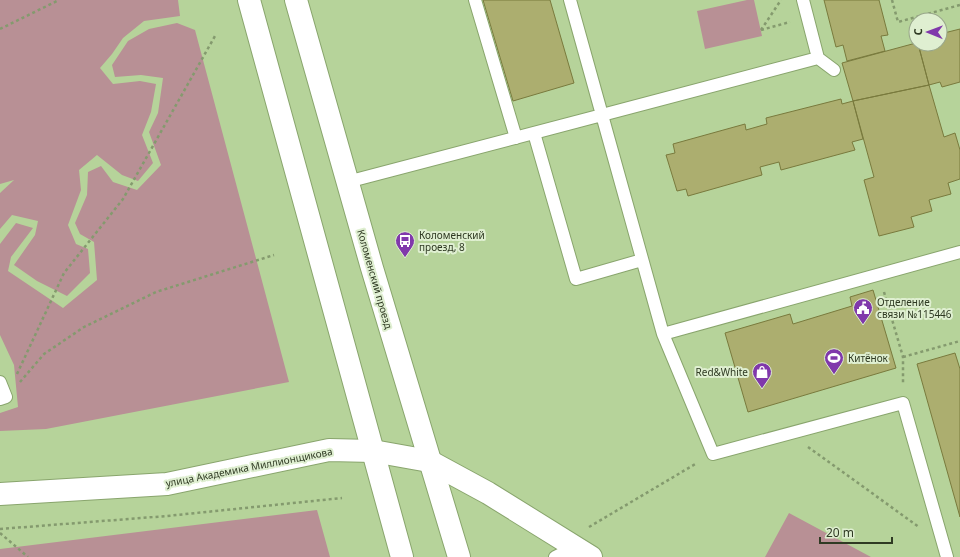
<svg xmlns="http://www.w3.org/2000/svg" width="960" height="557" viewBox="0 0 960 557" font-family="'Noto Sans',sans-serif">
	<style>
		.green { fill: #b89095 }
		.building { fill: #acae6f; stroke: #797a3d }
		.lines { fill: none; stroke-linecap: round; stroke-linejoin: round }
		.service-casing { stroke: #89a56d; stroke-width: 14 }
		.minor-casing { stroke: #89a56d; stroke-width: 24 }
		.tertiary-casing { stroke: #89a56d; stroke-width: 24 }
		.secondary-casing { stroke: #89a56d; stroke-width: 24 }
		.path { stroke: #849a6e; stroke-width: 2.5; stroke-dasharray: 3 3; stroke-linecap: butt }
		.service { stroke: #fff; stroke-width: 12 }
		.minor { stroke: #fff; stroke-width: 22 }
		.tertiary { stroke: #fff; stroke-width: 22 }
		.secondary { stroke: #fff; stroke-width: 22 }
		.labels { text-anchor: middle; stroke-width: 4; stroke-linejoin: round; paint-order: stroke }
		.poi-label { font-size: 10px; fill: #2f3a23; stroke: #dfefd1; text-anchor: start }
		.street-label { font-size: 10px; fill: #2f3a23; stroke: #dfefd1 }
	</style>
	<rect width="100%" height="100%" fill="#b6d39a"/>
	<path class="green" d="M0,0H178L180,16L144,21L123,38L112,54L100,68L113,84L140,81L156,84L151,112L142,135L153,163L138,181L122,175L97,155L79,170L81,190L68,225L76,244L88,249L90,273L67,296L37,281L14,265L35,235L38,221L12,215L0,229V193L14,180L0,184Z
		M747,0H754L762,36L705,49L697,11Z
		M177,23L195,30L289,382L46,429L0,431V413L18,407L14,365L0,335V244L16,223L33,228L11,257L8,271L63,308L97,280L94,242L80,234L75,223L87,195L88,172L101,166L113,182L137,190L161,165L149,132L158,113L163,78L141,75L115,77L112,65L128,41L149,29Z
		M317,510L330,557H0V549Z
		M789,513L871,557H765Z"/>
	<path class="building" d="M483,0H550L574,83L513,101Z
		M824,0H879L888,35L881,36L885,51L847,61L843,45L836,47Z
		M960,29V82L942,87L940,82L929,85L919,47L930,44H940V34Z
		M916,43V44H918L929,85L853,101L842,63Z
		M929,85L944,137L955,133L960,150V179L948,183L951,194L929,200L932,211L911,217L914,227L879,236L864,180L874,177L853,101Z
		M841,99L842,104L853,101L863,139L852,142L855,150L781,170L779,162L760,167L762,175L688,196L686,189L677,191L666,155L675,153L673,144L745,124L746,130L767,124L766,118Z
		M873,290L896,368L748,412L725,333L790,314L793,324L852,306L850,297Z
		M955,353L960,369V517L917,364Z"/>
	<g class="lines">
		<g class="service-casing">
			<path id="service" d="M475,0L516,138
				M570,0L602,115L818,58L803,0
				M818,58L834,70
				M534,133L576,279L642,260
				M347,182L602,115L663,334L713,454L903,403L947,557
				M663,334L960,252
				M0,382L6,397L0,399
				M555,557L563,553L581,556"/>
		</g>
		<g class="minor-casing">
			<path id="minor" d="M429,461L488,493L591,557"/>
		</g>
		<g class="tertiary-casing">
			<path id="tertiary" d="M0,494L167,484L329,450L373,451L429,461"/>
		</g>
		<g class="secondary-casing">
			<path id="secondary" d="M249,0L402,557
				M296,0L372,268L459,557"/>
		</g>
		<path class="path" d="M892,0L898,22L960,5
			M0,29L59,0
			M761,30L790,22
			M761,30L781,0
			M884,292L903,357V385
			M903,357L960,341
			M17,374L64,273L123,199L215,36
			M20,382L44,354L84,327L156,292L274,255
			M808,447L919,527
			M589,527L697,463
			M0,529L167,516L342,498
			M0,533L28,557"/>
		<use href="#service" class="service"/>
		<use href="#minor" class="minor"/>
		<use href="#tertiary" class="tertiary"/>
		<use href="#secondary" class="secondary"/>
	</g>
	<defs>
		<g id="bus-pin" transform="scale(1)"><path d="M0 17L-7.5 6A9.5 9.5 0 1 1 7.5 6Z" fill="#8038ab" stroke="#dfefd1"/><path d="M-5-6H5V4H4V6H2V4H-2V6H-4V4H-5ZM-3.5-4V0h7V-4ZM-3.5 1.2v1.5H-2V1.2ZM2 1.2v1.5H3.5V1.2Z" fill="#fff"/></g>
		<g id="civic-pin" transform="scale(1)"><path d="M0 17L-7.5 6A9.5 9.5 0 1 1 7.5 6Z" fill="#8038ab" stroke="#dfefd1"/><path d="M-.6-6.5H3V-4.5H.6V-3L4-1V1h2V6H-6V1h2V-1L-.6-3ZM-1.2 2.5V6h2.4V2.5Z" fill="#fff"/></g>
		<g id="stadium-pin" transform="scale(1)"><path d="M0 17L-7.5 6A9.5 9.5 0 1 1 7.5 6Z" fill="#8038ab" stroke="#dfefd1"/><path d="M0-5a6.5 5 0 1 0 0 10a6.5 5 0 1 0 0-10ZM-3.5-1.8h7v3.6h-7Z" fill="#fff"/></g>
		<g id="shop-pin" transform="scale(1)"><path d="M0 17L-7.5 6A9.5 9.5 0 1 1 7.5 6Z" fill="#8038ab" stroke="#dfefd1"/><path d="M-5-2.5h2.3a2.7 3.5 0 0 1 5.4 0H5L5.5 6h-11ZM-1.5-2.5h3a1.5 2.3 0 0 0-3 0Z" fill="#fff"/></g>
	</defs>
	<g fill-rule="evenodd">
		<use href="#bus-pin" x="405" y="241"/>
		<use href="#civic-pin" x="863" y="308"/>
		<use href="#stadium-pin" x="834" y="358"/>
		<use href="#shop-pin" x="762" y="372"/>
	</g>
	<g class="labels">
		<g class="poi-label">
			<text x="419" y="239">Коломенский<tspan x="419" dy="12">проезд, 8</tspan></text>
			<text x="877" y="306">Отделение<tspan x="877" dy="12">связи №115446</tspan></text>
			<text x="848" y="362">Китёнок</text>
			<text x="748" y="376" text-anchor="end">Red&amp;White</text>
		</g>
		<g class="street-label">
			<text transform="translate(375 279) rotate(74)" y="4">Коломенский проезд</text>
			<text transform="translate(249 467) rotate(-11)" y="4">улица Академика Миллионщикова</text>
		</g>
	</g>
	<g transform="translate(928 32) rotate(271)"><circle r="19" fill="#dfefd1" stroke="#99a78b"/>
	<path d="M0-3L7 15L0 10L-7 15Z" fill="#8038ab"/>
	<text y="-6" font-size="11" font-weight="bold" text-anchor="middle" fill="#2f3a23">С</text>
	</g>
	<path d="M820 537v6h72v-6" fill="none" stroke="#2f3a23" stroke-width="2"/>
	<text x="826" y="537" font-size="12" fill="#2f3a23" stroke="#dfefd1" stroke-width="3" paint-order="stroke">20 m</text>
</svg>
